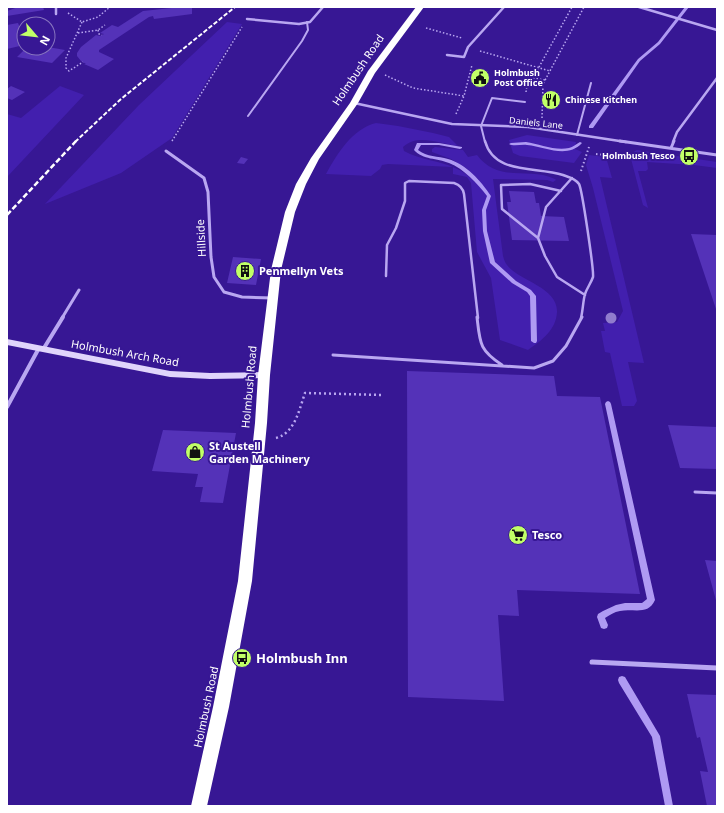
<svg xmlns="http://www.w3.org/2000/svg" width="724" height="813" viewBox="0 0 724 813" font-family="'Noto Sans',sans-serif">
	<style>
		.green { fill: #421fae }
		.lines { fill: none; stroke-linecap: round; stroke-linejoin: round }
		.stream { fill: #af9af3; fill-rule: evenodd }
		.building { fill: #5432b8 }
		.path-far2 { stroke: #b9a7f1; stroke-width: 1.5; stroke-dasharray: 1.5 2; stroke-linecap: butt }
		.path-far1 { stroke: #b9a7f1; stroke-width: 2; stroke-dasharray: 1.5 2.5; stroke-linecap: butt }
		.path { stroke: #b9a7f1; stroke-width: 2.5; stroke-dasharray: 2 3; stroke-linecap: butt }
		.lane-far2 { stroke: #b9a7f1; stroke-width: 2 }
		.lane-far1 { stroke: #b9a7f1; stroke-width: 2.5 }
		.lane { stroke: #b9a7f1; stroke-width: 3 }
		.street-far3 { stroke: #b9a7f1; stroke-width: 2.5 }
		.street-far2 { stroke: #b9a7f1; stroke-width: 3 }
		.street-far1 { stroke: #b9a7f1; stroke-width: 4 }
		.street { stroke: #b9a7f1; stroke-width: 5 }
		.secondary { fill: #e0d5fb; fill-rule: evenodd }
		.highway { fill: #fff; fill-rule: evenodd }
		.rail-far1 { stroke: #fff; stroke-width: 2; stroke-dasharray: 4.5 2; stroke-linecap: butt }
		.rail { stroke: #fff; stroke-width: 2.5; stroke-dasharray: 5.5 2.5; stroke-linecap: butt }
		.tree { fill: #907ccd }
		.labels { text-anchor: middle; stroke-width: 4; stroke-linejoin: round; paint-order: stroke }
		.far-poi-label { font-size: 9px; font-weight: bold; fill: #fff; stroke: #371794; text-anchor: start }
		.far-street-label { font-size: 9px; fill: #fff; stroke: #371794 }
		.street-label { font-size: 11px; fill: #fff; stroke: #371794 }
		.poi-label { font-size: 11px; font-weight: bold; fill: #fff; stroke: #371794; text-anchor: start }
		.near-poi-label { font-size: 13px; font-weight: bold; fill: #fff; stroke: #371794; text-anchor: start }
	</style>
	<rect width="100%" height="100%" fill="#371794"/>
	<path class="green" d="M227,22L242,24L172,138L121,173L45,204L139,105Z
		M60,86L84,95L7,177V114L21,118Z
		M376,123L398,126L433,133L449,137L458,146C440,144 418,133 403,147L404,151C420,160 438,160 455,168C463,171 469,176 475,182L479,180L466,168L451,159L432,152V149L435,147L463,150L468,157L477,155C499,184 528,166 555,179L556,180L553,182L547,180L493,179L503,256C504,259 505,263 507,265C519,281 558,287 557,312C556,330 542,340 528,350L500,340L491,278L477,252L471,183L467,177L453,174V167L388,164L382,165L380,169L371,176L326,174C337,154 352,129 376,123Z
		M527,135L576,142L575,149L582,152L574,163L520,156L513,153L509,140Z
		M637,150L717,162V168L694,165L647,162L648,169L646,171H638L648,208L643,205L630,155L635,151Z
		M589,155L606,157L612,178L600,177L644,363L628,362L637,401L634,406H622L610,353L605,352L601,331H605L603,323L617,322L623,311L593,188L586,165Z"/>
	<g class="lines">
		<path class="stream" d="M685,7H689L660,44L640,61L593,128H589V126L638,59L658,42Z
			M526,142C539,144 555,151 569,148C573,147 576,144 580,142L582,143C567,159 546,147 527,145C521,144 514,147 509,144L511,143Z
			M417,143H439L462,147V148L460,149L439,145H421L418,150C427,157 438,156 448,159C466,164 481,181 491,196L486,210L487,231L495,262L516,281L531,290L536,296L537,341L536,343H534L531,341L530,296L527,292L512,283L490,263L483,231L482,210L487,196C477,183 464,169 449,163C437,158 423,160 414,150Z
			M608,401L610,402L611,404L655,600C648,616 633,608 620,611C614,612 610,615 605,618L608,625L607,628L604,629L601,628L597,617L598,614L603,611L616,605L625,603H642L647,599L605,404L606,402Z
			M622,676L625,677L660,736L673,806H665L652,737L619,683L618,680L619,677Z"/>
	</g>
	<path class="building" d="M18,7H43L44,10L7,16V11Z
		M181,7H192V14L154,19L153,16L149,17L99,50V52L114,59L98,70L84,64H86L81,61L77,56V53L81,47L96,35L100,36L104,34L100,33L112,25L118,27L143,11Z
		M18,23L24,38V45L7,49V25Z
		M48,47L65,50L52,63L17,57L26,48Z
		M11,86L25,92L12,100L7,98V89Z
		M241,157L248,159L244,164L237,163Z
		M509,191L534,192L536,203H539L541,216L564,217L569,241L512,240L507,202H511Z
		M691,234L717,235V312Z
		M233,257L261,259L256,285L227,283Z
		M407,371L554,376L557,396L600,397L640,594L517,590L519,616L498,615L504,701L408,697Z
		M668,425L717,427V469L680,468Z
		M163,430L236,433L223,503L200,502L203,487H195L198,474L152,471Z
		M705,560L717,561V604Z
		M687,694L717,695V806H707L700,771L708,772L700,737L697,738Z"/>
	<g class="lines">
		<path class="path-far2" d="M68,13L82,22L98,17L110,7
			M82,22L66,58V68L69,71L83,62
			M426,28L462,38
			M98,30L99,34L102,35
			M78,33L98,30L105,25
			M480,51L550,71
			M385,75L413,88L464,96
			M533,78L545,80
			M526,92L528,78H533L572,7
			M456,114L464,96L472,65
			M542,118L543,84L584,7
			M172,141L242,27"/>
		<path class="path-far1" d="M596,154L616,156
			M581,171L589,147"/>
		<path class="path" d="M276,438C295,433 299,410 305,393L383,395"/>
		<path class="lane-far2" d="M248,116L302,41L308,30L307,22
			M577,135L591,83
			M485,142L481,126L492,98L525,102"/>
		<path class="lane-far1" d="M485,141C494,175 536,166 563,175C568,177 575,178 579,184C582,189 594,270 593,277C591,283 587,288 585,294C583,301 583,310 581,318
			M572,178L546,207L538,238L545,256L557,277L585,295
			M538,238L502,209L501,185L530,184L561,191
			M386,276L387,245L396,228L405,201V183L409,181L454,183C460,185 463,188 464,194L478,318"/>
		<path class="lane" d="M477,317C480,343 479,350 502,365
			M333,355L534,368L553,361L566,346L582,317
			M695,492L717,493"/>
		<path class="street-far3" d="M56,7V14
			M639,7L717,30
			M247,19L299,24L310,22L323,7
			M447,55L464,57L468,47L504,7
			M354,103L452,124L528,127L626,142
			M673,142L677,132L717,78"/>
		<path class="street-far2" d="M620,141L717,155
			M671,148L674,141
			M166,151L204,178L208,192L211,257L214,277L224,292L242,297L273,298
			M62,318L79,290"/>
		<path class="street-far1" d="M44,348L63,317
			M7,407L39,348"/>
		<path class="street" d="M592,662L717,668"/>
		<path class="secondary" d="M7,339L170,371L210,373L264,372L267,373L268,375L267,377L264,378L210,379L170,377L7,345Z"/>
		<path class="highway" d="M416,7H424L375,73L358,103L319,159L306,184L295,212L281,270L270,375L267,423L252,581L229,707L207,806H191L213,707L238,581L255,423L258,375L271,270L285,212L296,184L311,158L350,103L368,71Z"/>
		<path class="rail-far1" d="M75,142L121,99L235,7"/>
		<path class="rail" d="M7,215L76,141"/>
	</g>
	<circle class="tree" cx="611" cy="318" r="5.5"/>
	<defs>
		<g id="civic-disc" transform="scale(1)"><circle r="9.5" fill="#c1ff67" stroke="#371794"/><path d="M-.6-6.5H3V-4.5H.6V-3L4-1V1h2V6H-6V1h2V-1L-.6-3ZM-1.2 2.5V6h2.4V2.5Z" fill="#111"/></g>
		<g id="restaurant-disc" transform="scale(1)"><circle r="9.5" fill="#c1ff67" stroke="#371794"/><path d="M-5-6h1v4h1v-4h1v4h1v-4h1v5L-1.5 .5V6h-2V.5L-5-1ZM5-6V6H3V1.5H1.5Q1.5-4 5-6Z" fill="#111"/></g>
		<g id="bus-disc" transform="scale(1)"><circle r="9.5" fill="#c1ff67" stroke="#371794"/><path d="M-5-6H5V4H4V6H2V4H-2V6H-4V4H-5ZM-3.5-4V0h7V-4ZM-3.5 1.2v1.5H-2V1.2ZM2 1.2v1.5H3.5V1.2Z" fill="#111"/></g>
		<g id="building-disc" transform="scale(1)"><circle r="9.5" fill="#c1ff67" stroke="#371794"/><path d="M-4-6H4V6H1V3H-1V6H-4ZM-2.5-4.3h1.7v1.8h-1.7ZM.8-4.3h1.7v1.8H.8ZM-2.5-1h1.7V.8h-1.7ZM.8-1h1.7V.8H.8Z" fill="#111"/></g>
		<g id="shop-disc" transform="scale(1)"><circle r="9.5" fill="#c1ff67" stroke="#371794"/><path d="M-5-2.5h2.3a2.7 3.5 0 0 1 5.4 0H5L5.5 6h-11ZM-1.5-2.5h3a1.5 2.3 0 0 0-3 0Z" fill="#111"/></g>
		<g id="supermarket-disc" transform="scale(1)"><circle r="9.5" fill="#c1ff67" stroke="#371794"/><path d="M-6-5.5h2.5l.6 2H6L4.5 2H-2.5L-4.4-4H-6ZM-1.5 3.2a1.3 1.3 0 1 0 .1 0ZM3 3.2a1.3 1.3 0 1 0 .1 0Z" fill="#111"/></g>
	</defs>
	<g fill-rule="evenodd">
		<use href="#civic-disc" x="480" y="78"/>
		<use href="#restaurant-disc" x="551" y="100"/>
		<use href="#bus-disc" x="689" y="156"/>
		<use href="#building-disc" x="245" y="271"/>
		<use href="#shop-disc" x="195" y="452"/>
		<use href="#supermarket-disc" x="518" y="535"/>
		<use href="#bus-disc" x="242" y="658"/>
	</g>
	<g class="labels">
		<g class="far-poi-label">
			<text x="494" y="76">Holmbush<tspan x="494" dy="10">Post Office</tspan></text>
			<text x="565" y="103">Chinese Kitchen</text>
			<text x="675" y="159" text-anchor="end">Holmbush Tesco</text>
		</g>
		<g class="far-street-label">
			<text transform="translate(536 123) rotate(6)" y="3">Daniels Lane</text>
		</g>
		<g class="street-label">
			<text transform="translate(358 70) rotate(-56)" y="4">Holmbush Road</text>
			<text transform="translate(201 238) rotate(-93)" y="4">Hillside</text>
			<text transform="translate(125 353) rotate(10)" y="4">Holmbush Arch Road</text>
			<text transform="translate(249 387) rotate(-85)" y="4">Holmbush Road</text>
			<text transform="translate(206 707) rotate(-78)" y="4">Holmbush Road</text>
		</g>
		<g class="poi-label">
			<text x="259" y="275">Penmellyn Vets</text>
			<text x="209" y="450">St Austell<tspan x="209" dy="13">Garden Machinery</tspan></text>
			<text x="532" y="539">Tesco</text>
		</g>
		<g class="near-poi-label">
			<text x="256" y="663">Holmbush Inn</text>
		</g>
	</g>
	<rect width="724" height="813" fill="none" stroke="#ffffff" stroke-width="16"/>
	<g transform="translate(36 36) rotate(118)"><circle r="19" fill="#371794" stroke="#8774bf"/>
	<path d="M0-3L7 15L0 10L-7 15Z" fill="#c1ff67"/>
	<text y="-6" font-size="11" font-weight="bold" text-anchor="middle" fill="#ffffff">N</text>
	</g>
</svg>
